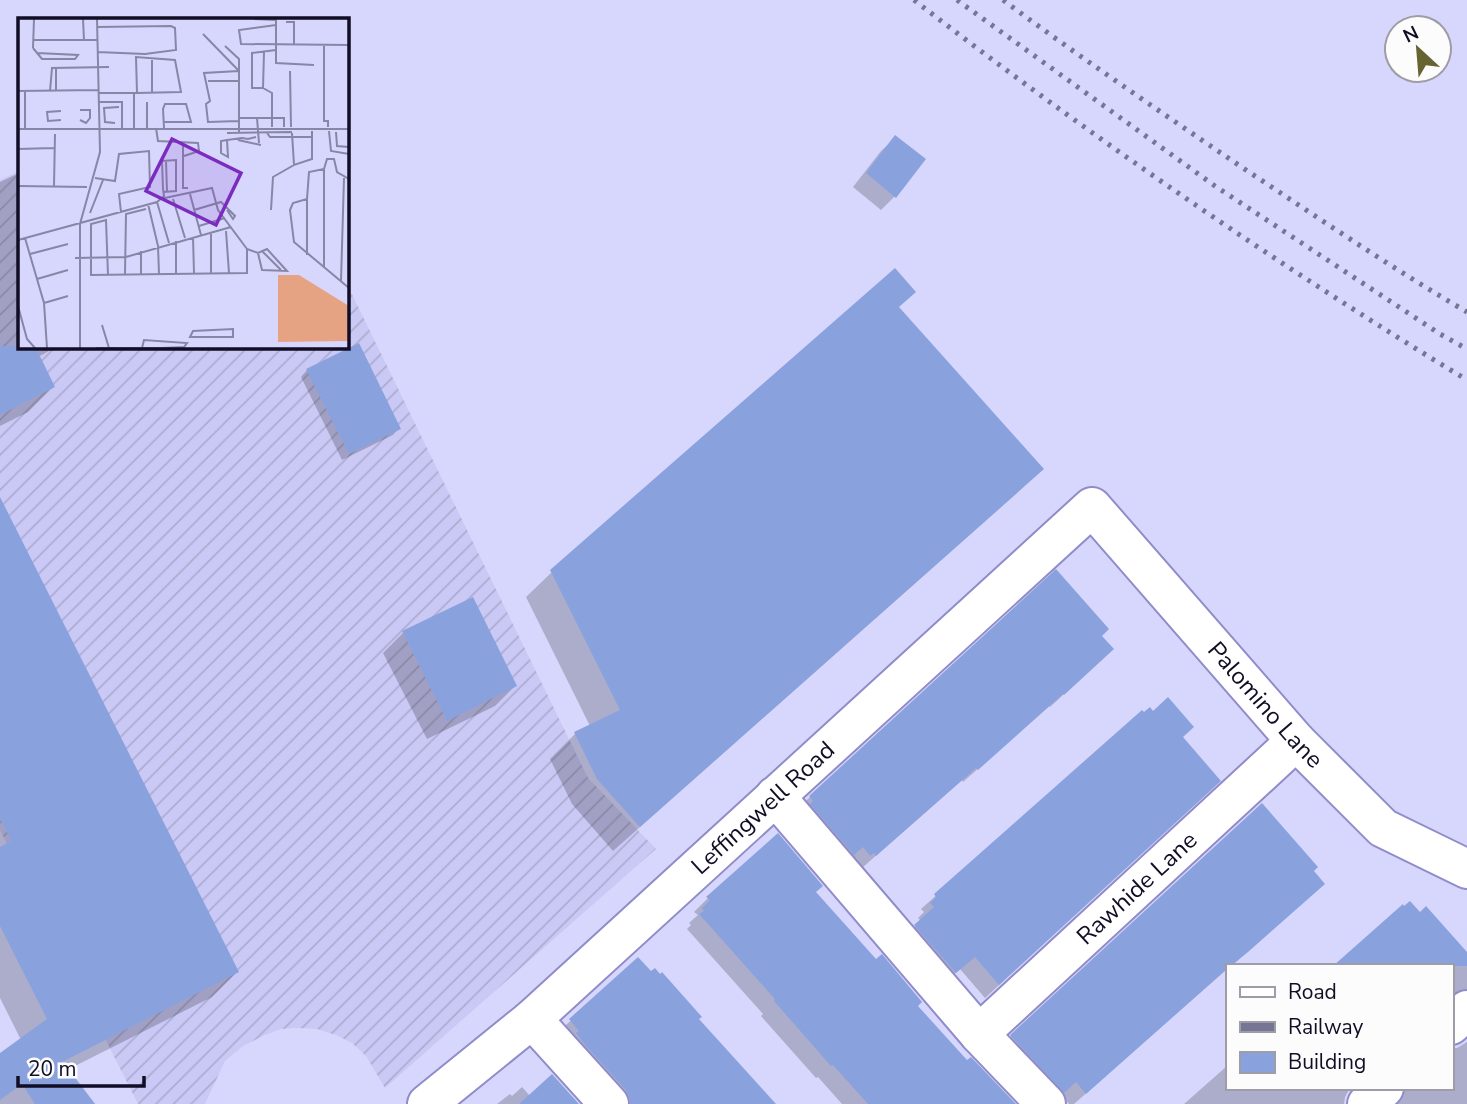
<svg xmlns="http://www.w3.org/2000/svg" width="1467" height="1104" viewBox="0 0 1467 1104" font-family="'Nunito Sans',sans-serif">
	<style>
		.industrial { fill: url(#industrial-furrows) }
		.shadow { fill: #0003 }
		.building { fill: #89a2dd }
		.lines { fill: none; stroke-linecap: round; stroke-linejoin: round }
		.minor-casing { stroke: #908cca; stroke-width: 42 }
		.minor { stroke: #fff; stroke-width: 38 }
		.rail { stroke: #767594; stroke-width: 5; stroke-dasharray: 3.5 7; stroke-linecap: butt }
		.labels { text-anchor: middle; stroke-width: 6; stroke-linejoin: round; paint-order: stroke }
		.street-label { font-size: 24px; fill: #100d24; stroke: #fcfcfc }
		.inset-road { fill: none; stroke: #8786a7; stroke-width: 2 }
		.view { fill: #7b2cbf; fill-opacity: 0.15; stroke: #7b2cbf; stroke-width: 3.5 }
		.inset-edge { fill: none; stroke: #100d24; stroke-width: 3.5 }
	</style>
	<defs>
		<pattern id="industrial-furrows" width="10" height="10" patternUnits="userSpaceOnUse" patternTransform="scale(1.75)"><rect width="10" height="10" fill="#cac9f5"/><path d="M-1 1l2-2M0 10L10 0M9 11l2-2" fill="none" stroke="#acabd2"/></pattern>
	</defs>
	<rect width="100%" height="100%" fill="#d7d7fe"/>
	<path class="industrial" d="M19,171V346H346L347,284L588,778L656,849L385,1088L366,1056L352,1043L336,1035L317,1029L297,1028L281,1029L265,1035L243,1046L225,1061L205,1104H138L0,830V180Z"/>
	<path class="shadow" d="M895,138V196L881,210L853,187L881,151Z
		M19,173V346H58L38,357L53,387L28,412L0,426V182Z
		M898,308L1042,469L1016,494L613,851L572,804L550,759L575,734L590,726L526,597L552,572Z
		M307,370L399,428L393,435L342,460L301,377Z
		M0,501L237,972L212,997L69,1069L95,1104H0V1055L21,1040L0,998Z
		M403,633L515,686L495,706L427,739L383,653Z
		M1100,636L1098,663L1050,707L1049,706L963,782L962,780L862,868L796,810L810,797Z
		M1142,712L1153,713L1181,738L1205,794L985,998L960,969L941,986L902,940L921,921L918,918L924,912L921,909Z
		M1312,871L1309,897L1231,966H1227V969L1074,1104H1069L1061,1094L998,1050L1011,1036Z
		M814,892L967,1063L1014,1104H842L818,1077L816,1078L761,1016L763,1014L687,929L691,925L689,923L698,915L694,912L708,898Z
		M1467,955V1007L1451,1002V966Z
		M638,960L697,1020L773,1104H612L556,1034Z
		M1467,1042V1104H1392L1387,1088H1451V1048H1457Z
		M1227,1066V1088H1350L1345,1097L1344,1104H1184Z
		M522,1087L530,1096L577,1104H497L510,1094L512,1096Z"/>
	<path class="building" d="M895,135L926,159L896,198L866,173Z
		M895,268L916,292L899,307L1044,469L640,827L597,779L574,732L620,710L550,570Z
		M359,343L401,429L349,454L306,369Z
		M0,346H35L55,387L0,415Z
		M0,497L239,972L62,1062L95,1104H35L22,1084L0,1100V1053L47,1019L0,926V847L11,841L0,818Z
		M1056,569L1109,629L1102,636L1114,649L1064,695L1063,694L978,770L976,768L876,856L874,853L870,856L863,847L854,855L810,804L813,801L809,796Z
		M473,597L517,686L447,721L402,631Z
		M1168,697L1194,727L1183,737L1221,781L999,985L975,957L956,973L914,925L934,907L930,903L936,897L934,894L1142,710L1144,712L1150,707L1153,711Z
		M1262,803L1318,867L1314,871L1325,884L1248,952L1231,966H1227V969L1086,1094L1076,1082L1064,1093L1010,1035Z
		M778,833L823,886L816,892L876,959L882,954L922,1002L918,1006L967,1060L971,1057L1016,1104H868L833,1065L831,1066L774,1001L775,999L699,914L704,911L702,908L710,900L706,897Z
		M1410,901L1420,912L1426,906L1467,952V966H1333L1403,904L1404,906Z
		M638,957L651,971L655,968L660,974L662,972L702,1017L699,1019L776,1104H630V1099L625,1089L585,1045L576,1033L579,1031L569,1019Z
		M552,1074L579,1104H519Z"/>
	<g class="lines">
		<g class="minor-casing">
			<g id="minor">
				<path d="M775,796L979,1034L1046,1104"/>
				<path d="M532,1019L609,1104"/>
				<path d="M1451,1025L1467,1010"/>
				<path id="s1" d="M979,1034L1296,741"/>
				<path id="s2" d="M427,1104L532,1019L1092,507L1296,741L1383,828L1467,869"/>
				<path d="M1367,1104L1384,1088"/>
			</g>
		</g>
		<use href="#minor" class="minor"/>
		<path class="rail" d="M914,0C1091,137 1276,264 1467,380
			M957,0L1215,186L1440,334L1467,349
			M1003,0C1081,58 1162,113 1243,168C1317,217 1390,267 1467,312"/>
	</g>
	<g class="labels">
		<g class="street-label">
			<text dy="8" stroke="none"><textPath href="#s2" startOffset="1157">Palomino Lane</textPath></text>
			<text dy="8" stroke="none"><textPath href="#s2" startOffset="448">Leffingwell Road</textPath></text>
			<text dy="8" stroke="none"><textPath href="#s1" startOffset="215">Rawhide Lane</textPath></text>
		</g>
	</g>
	<g transform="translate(18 18)">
		<rect width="331" height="331" fill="#d7d7fe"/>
		<path d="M260,257H281L331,288V323L260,324Z" fill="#e6a384"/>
		<path d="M278,270L292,271L290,292H264L268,276ZM298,285L324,293L331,317L300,318ZM276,296L290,310L281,316L261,310Z" fill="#e6a384"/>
		<path class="inset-road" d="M65,1L66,22M236,1L258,2M258,1V45L296,47M268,4H276V26M258,7L221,12L223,26L331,27M79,9L153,8L157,10L158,32L127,36L79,34M185,16L221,53M16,22H79M306,27V103H310V109M207,28L221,41V114M15,30L24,41H57L60,37L19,35M15,30L16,1M246,34L245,70H234V35L258,32M134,42V74M272,53L273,109M190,63H221M245,70L254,75V109M38,72V50M0,73L80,72M32,73L34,50L91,49M7,74V110M81,75H119L163,74L157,42L118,39L119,75M116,75V111M81,84H104V111M43,93L29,94L30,103L43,102M221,100H266V109M239,100L241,125M62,102L68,105L72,100V92H62M221,103L190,104L188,86L192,83L186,55L221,53M146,104H173L168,86H147L145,91L146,110M97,105L87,104L86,90L101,89M138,110L140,123L180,125L181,133L166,138M0,111H331M129,111V84M311,113L313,133L331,136M318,114L319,128L331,129M209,115L274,114M249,115L252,119H294M274,115L276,147L294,141V113M209,122L210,139L203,135V123L209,122L224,120L230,121L238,119M220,122L243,127M165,124V170H170M0,131L36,130M148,143L149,174M306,151V250M77,160L97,163L101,136L131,133L132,169L101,176L103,194M331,161L319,154L316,141H309L306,151L291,154L289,181L275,185L272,192L276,224L331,270M0,168L69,169M36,168L37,116M172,176L183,217M155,181L167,220M289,181V237M139,184L151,225M130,186L140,228L141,256M176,192L203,184L217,198L215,201L209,192M253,192L255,159L276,147M72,195L85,162M181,208L207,200M208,213L211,255M175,219L176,255M7,220L26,285L29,330M0,222L139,184L146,178L145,171L144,143L158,142V173L145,174M229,231L240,235L249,231L269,253L244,252L240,235M244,233L263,252M12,236L50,226M57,240L108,239L213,209M193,255V216M107,256L108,196L128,191M123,256V233M158,256V223M90,257L88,202L73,206V257L229,255V231L200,192L194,170L142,181M19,261L50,252M323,263L326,160M26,285L50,278M0,288L9,321L17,330M84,307L91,330M215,311V319H172L175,313ZM62,330V206L82,134L79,1M78,330H144L166,329L169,325L126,322L124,330"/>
		<path class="view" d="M154,121L223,155L198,207L128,173Z"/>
		<rect width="331" height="331" class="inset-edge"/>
	</g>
	<rect x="1226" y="964" width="228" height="126" fill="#fcfcfc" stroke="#9e9ca6" stroke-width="2"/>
	<rect x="1240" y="987" width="35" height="10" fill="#ffffff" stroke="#9e9ca6" stroke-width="2"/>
	<text x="1288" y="999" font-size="21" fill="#100d24">Road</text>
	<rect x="1240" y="1022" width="35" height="10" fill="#767594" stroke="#9e9ca6" stroke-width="2"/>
	<text x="1288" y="1034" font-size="21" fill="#100d24">Railway</text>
	<rect x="1240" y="1052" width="35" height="21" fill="#89a2dd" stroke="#9e9ca6" stroke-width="2"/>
	<text x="1288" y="1069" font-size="21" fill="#100d24">Building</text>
	<g transform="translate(1418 49) rotate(334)"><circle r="33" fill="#fcfcfc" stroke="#9e9ca6" stroke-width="2"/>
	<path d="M0-5L12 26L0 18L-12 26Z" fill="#676431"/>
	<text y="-10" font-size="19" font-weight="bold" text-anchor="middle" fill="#100d24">N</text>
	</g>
	<path d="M18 1076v10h126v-10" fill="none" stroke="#100d24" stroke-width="3.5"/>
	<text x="28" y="1076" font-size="21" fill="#100d24" stroke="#fcfcfc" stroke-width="5" paint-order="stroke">20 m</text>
</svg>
